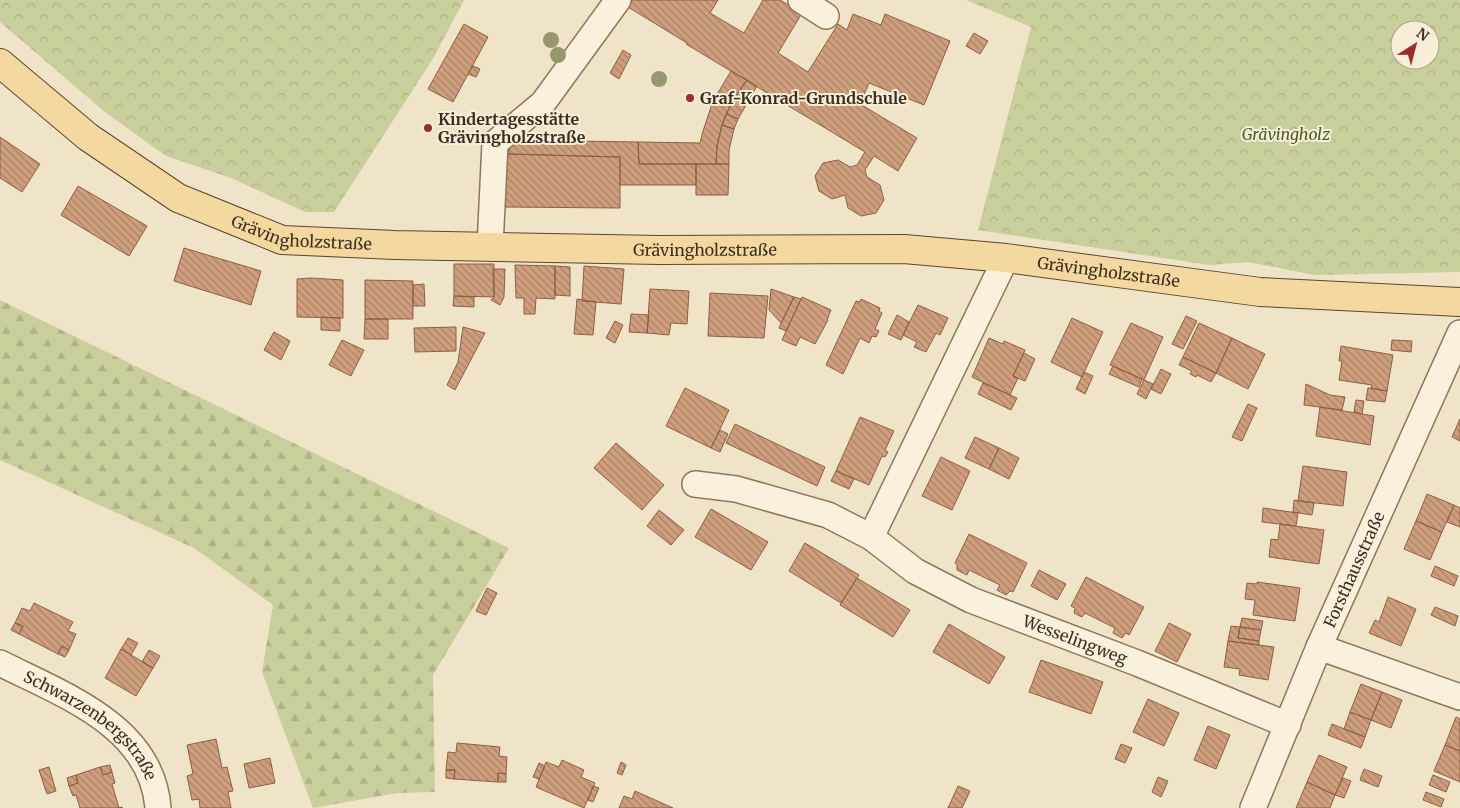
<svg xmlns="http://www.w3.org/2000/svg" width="1460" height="808" viewBox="0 0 1460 808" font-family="Merriweather,serif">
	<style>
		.forest { fill: url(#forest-firs) }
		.park { fill: url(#park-crowns); fill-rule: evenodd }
		.building { fill: url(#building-back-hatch); stroke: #8d5f41 }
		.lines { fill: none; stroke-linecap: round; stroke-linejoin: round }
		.minor-casing { stroke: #8d765c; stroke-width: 28 }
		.major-casing { stroke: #5b4430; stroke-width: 30 }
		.minor { stroke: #faf1dc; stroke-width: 25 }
		.major { stroke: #f3d9a0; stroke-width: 28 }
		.tree { fill: #96986f }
		.poi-dot { fill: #9e2a2b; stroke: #f7eed8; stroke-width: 2 }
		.labels { text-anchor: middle; stroke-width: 4; stroke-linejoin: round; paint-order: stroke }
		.poi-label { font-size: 16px; font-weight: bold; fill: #3d2e20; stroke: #f7eed8; text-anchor: start }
		.park-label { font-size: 16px; font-style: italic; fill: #4d5a26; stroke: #f7eed8 }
		.street-label { font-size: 16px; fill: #3d2e20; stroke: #f7eed8 }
	</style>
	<defs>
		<pattern id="forest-firs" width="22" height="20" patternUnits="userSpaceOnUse" patternTransform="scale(1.25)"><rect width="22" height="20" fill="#c9cf9b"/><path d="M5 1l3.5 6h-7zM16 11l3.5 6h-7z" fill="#aeb285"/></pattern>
		<pattern id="park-crowns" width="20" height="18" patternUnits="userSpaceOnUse" patternTransform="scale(1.25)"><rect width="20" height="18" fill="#c9cf9b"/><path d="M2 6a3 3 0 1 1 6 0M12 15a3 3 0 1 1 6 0" fill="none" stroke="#aeb285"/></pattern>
		<pattern id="building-back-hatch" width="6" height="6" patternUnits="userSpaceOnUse" patternTransform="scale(1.25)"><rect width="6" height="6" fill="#cf9f7d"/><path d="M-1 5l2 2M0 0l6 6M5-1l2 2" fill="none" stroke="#a98266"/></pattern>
	</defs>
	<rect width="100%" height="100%" fill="#f0e4c8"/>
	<path class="forest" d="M0,300L509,548L433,675L435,792L397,793L313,808L262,672L273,605L194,548L0,460Z"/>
	<path class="park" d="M0,0H464L434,57L334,212H305L231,178L166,156L105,112L0,22Z
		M966,0H1460V272L1314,275L1248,262L1209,265L978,230L1031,27ZM1400,30H1430V60H1400Z"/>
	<path class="building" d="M632,0H718L710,13L744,33L763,0H780L802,13L778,53L808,72L838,24L847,30L853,14L881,25L885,14L950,41L924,105L869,83L860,104L917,138L898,171L874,156L865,170L867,177L880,185L884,200L876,213L861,216L848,208L845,195L832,199L819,191L815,176L823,163L838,160L850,167L857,165L865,152L686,44L687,43L628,7Z
		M464,24L488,37L453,102L428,89Z
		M974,33L988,41L980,54L966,46Z
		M623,50L631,55L619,79L610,73Z
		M473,66L480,69L476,77L468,74Z
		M731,71L747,80L731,104L722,125L717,146L716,164H639L638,142L700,143L703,131L713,101Z
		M747,80L757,86L738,119L726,114L736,95Z
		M726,114L738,119L734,129L722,125Z
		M722,125L734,129L729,150V164H716L717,146Z
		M0,137L40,164L22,192L0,178Z
		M509,140L638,142L639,164H696V185H620V157L509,154Z
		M506,154L620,157V208L505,207Z
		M696,164H729L728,195H696Z
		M78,186L147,226L129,256L61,215Z
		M184,248L261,271L251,305L174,281Z
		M454,264H494V297L454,296Z
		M515,265L555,266V299L536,298L535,314H524V298H516Z
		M555,266L570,267V296L555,295Z
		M584,266L624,269L621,304L582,301Z
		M493,269H505L504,297L500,305L491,300L494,297Z
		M311,278L343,280V318L297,317V279Z
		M365,280L413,281V319H365Z
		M424,284L425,306H413V285Z
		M650,289L689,291L687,324L671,323L669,335L647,333Z
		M771,289L794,297L781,323L769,310Z
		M710,293L768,296L764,338L708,336Z
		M454,296L474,297V307L453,306Z
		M794,297L801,299L786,331L779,328Z
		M802,297L831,310L827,320H828L815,344L800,337L796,346L782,340Z
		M577,299L596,302L593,335L574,334Z
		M861,299L880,308L879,311L882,313L875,329L879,331L876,337L872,336L869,343L860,338L843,374L826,365L856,301L860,302Z
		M918,305L948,318L940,335L936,333L926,352L914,347L917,342L903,335Z
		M631,314L649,315L647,333L629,332Z
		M897,315L909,322L901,340L888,334Z
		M1186,316L1197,321L1183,349L1172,344Z
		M321,317L340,318V331L321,330Z
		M1072,318L1103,332L1082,377L1051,362Z
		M365,319H388V339H364Z
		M615,321L623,325L615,343L606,338Z
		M1131,323L1163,337L1144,380L1110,365Z
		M1199,323L1232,338L1216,373L1183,357Z
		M456,327V351L415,352L414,328Z
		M463,327L485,333L455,390L447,385L458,362Z
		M274,332L290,341L281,360L264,350Z
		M989,338L1003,344L1004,341L1025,350L1013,376L1018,378L1010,395L972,377Z
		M1232,338L1265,354L1248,389L1216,373Z
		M342,340L364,350L351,376L329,365Z
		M1392,340L1412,341L1411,352L1391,350Z
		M1341,346L1393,355L1387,391L1371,388L1372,385L1339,380L1342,361H1339Z
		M1024,353L1035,359L1025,381L1013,376Z
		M1183,357L1216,373L1211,382L1197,375L1196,377L1190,374L1192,371L1179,365Z
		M1113,366L1142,379L1139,387L1109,374Z
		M1161,369L1171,374L1161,394L1151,389Z
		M1084,372L1093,376L1085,394L1076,389Z
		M1144,380L1153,384L1146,399L1137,394Z
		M983,383L1017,398L1011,410L978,394Z
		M1306,384L1330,395L1345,397L1342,410L1304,405Z
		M685,388L729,410L711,448L666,426Z
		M1368,388L1387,391L1385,402L1366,400Z
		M1356,400L1364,401L1362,414L1354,412Z
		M1248,404L1257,408L1242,441L1232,437Z
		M1320,407L1374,416L1370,445L1316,436Z
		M860,417L894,431L885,450L888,452L885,457L882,456L869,485L836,471Z
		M1460,419V441L1452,437Z
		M735,424L825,467L817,486L726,443Z
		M720,430L728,434L720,452L711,448Z
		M975,437L999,448L989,469L965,458Z
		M616,443L664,485L642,510L594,468Z
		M999,448L1019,458L1009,479L989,469Z
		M941,457L970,471L952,510L922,496Z
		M1303,466L1347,472L1343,506L1298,501Z
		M836,471L854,479L849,489L831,481Z
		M1427,494L1454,505L1442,532L1416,521Z
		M1294,500L1314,503L1312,515L1293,512Z
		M1454,505L1460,508V527L1447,522Z
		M1263,508L1298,513L1296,526L1262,522Z
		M711,509L768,542L751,570L695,537Z
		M659,510L684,530L671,545L647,526Z
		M1416,521L1442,532L1430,560L1404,549Z
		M1280,524L1324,530L1319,564L1269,557L1271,539L1278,540Z
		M969,534L1027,563L1013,592L1010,591L1006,595L997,590L1000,585L969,570L967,575L957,570V564L955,563Z
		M805,543L859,575L841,603L789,571Z
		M1435,566L1458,576L1454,586L1431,576Z
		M1039,570L1066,584L1057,600L1031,586Z
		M1086,577L1144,607L1129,635L1126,633L1122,638L1113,633L1115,628L1085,613L1082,617L1074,613L1075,608L1071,606Z
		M857,578L910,610L893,637L840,605Z
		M1257,582L1300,588L1295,621L1253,615L1255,600L1245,599L1247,583L1257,584Z
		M487,588L497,593L486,615L476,611Z
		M1388,597L1416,609L1401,646L1369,633L1375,620L1379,622Z
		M34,603L73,622L68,631L76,634L69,650L62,646L58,654L19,634L23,626L15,623L22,608L30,611Z
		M1435,607L1458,616L1455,626L1431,615Z
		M1242,618L1263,621L1261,630L1240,627Z
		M15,623L23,626L19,634L11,630Z
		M1169,623L1191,634L1177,662L1155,651Z
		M949,624L1005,657L989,684L933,652Z
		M1231,626L1240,627L1238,638L1259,641V645L1228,641Z
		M1240,627L1261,630L1259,641L1238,638Z
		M128,638L138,643L131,655L121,649Z
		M1228,641L1274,647L1268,680L1239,675L1240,669L1224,667Z
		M62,646L69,650L65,657L58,654Z
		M121,649L153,668L136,696L105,678Z
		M149,650L160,656L153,668L142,662Z
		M1041,660L1103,682L1091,714L1029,692Z
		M1361,684L1382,692L1371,720L1350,712Z
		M1382,692L1402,700L1391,728L1371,720Z
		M1148,699L1179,713L1164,746L1133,732Z
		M1350,712L1371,720L1365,737L1344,729Z
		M1456,717L1460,719V751L1445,745Z
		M1332,724L1365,737L1361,748L1328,735Z
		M1208,726L1230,735L1216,769L1194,760Z
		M216,739L222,768L227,767L233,791L228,792L231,808H200L199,799L192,800L187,776L193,774L187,745Z
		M457,743L500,747L499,756L507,757L506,774L498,773V782L454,779L455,770H446L448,752L456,753Z
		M1121,744L1132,748L1125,763L1115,759Z
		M1445,745L1460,751V782L1434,771Z
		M1319,755L1347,767L1335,795L1307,782Z
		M270,758L275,783L249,788L244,764Z
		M562,760L584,770L581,777L595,783L584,808L536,787L546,762L559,767Z
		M621,762L626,765L622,775L617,773Z
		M539,763L545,766L539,779L533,777Z
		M110,765L112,772L103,775L100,767Z
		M49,767L56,791L47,794L39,770Z
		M100,767L103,775L112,772L115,783L112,784L119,808L122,807L123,808H80L76,795L73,796L69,786L78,783L76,775Z
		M1364,769L1382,776L1378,787L1360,780Z
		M446,770H455L454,779L446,778Z
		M498,773L506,774V782H498Z
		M76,775L78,783L69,786L67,778Z
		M1433,775L1450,782L1446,792L1429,785Z
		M1158,777L1168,781L1161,797L1152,792Z
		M1343,778L1351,781L1344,798L1335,795Z
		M1307,782L1335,795L1330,808H1296Z
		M593,786L599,788L593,802L588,800Z
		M958,786L970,791L962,808H948Z
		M635,791L673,808H619L624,796L632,799Z
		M1426,792L1444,799L1441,807L1423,800Z"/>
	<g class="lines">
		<g class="minor-casing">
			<g id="minor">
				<path d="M801,0L826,16"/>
				<path d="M490,247L495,143L543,103L618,0"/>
				<path id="s1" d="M1006,258L871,537L915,571L971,600L1137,663L1288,725"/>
				<path d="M695,484L736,489L828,515L871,537"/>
				<path d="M1319,647L1460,697"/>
				<path id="s2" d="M0,663C63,695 152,726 158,808"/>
				<path id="s3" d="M1253,808L1319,647L1460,333"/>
			</g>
		</g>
		<g class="major-casing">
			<g id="major">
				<path id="s4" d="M0,63L88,137L178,198L282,240L395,245L660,250L904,249L1006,258L1260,292L1460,302"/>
			</g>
		</g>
		<use href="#minor" class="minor"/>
		<use href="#major" class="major"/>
	</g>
	<g class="tree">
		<circle cx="551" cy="40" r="8"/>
		<circle cx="558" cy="55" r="8"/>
		<circle cx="659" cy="79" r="8"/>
	</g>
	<g class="poi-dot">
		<circle cx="690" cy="98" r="5"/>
		<circle cx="428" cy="128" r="5"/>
	</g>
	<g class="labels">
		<g class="poi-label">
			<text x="700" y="104">Graf-Konrad-Grundschule</text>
			<text x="438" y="125">Kindertagesstätte<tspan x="438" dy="18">Grävingholzstraße</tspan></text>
		</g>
		<g class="park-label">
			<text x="1286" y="140">Grävingholz</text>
		</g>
		<g class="street-label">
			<text dy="6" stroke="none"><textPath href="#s4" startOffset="354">Grävingholzstraße</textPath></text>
			<text dy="6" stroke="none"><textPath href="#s4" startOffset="759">Grävingholzstraße</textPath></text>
			<text dy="6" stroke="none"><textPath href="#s4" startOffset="1164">Grävingholzstraße</textPath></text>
			<text dy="6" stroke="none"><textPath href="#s3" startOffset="259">Forsthausstraße</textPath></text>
			<text dy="6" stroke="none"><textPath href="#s1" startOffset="540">Wesselingweg</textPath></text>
			<text dy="6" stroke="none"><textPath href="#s2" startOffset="112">Schwarzenbergstraße</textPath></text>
		</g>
	</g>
	<g transform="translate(1415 45) rotate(36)"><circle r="24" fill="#f7eed8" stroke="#ada18e"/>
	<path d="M0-4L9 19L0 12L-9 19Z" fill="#9e2a2b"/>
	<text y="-8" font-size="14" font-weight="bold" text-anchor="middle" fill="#3d2e20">N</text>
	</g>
</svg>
